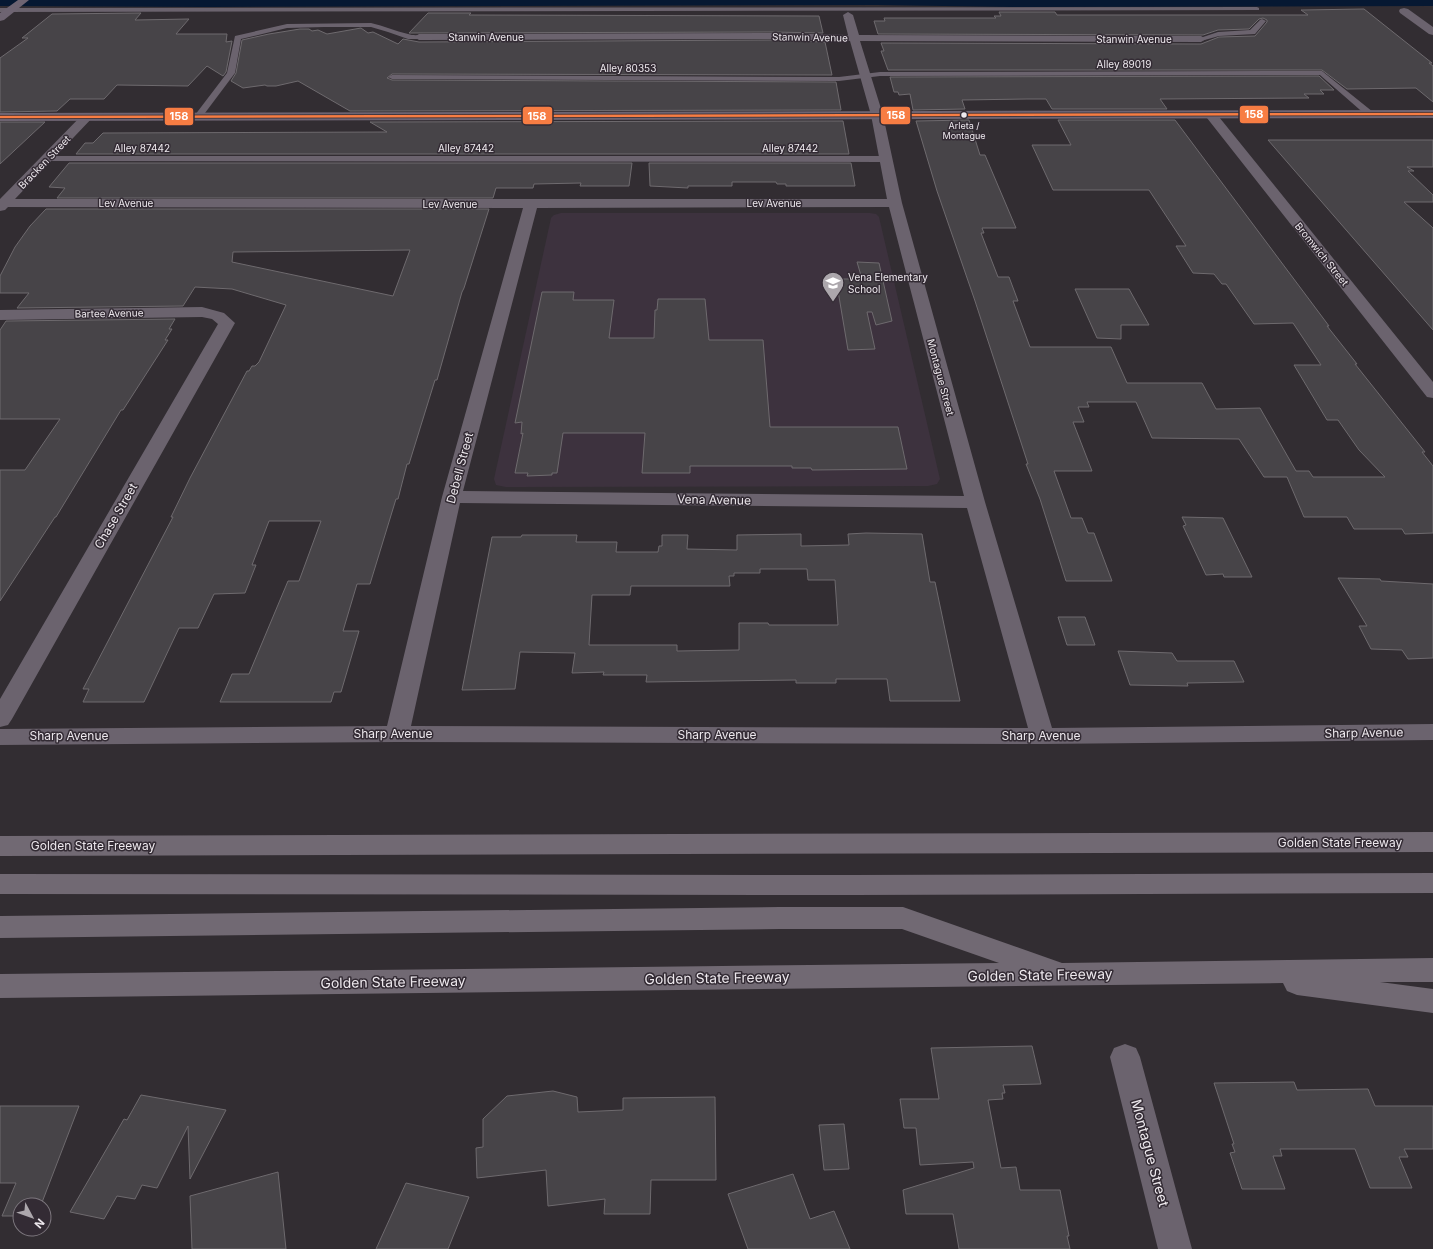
<svg xmlns="http://www.w3.org/2000/svg" width="1433" height="1249" viewBox="0 0 1433 1249" font-family="Inter,sans-serif">
	<style>
		.built { fill: #3d323e }
		.water { fill: #061832 }
		.building { fill: #474448; stroke: #6e6a6e; fill-rule: evenodd }
		.lines { fill: none; stroke-linecap: round; stroke-linejoin: round }
		.lane { fill: #6b636e; fill-rule: evenodd }
		.street { fill: #6b636e; fill-rule: evenodd }
		.secondary { fill: #6e6472; fill-rule: evenodd }
		.highway { fill: #716973; fill-rule: evenodd }
		.bus-1-casing { stroke: #332b34; stroke-width: 4 }
		.bus-1 { stroke: #f77d43; stroke-width: 2.5 }
		.bus-dot { fill: #ede8ed; stroke: #332b34; stroke-width: 1.5 }
		.labels { text-anchor: middle; stroke-width: 3; stroke-linejoin: round; paint-order: stroke }
		.far-bus-label { font-size: 9px; fill: #ede8ed; stroke: #332b34 }
		.far-street-label { font-size: 10px; fill: #ede8ed; stroke: #332b34 }
		.far-poi-label { font-size: 10px; fill: #ede8ed; stroke: #332b34; text-anchor: start }
		.street-label { font-size: 12px; fill: #ede8ed; stroke: #332b34 }
		.near-street-label { font-size: 14px; fill: #ede8ed; stroke: #332b34 }
		.line-badge { stroke: #332b34; stroke-width: 1.5 }
		.badge-label { font-size: 11px; text-anchor: middle; font-weight: bold; fill: #fff }
	</style>
	<rect width="100%" height="100%" fill="#322d32"/>
	<path class="built" d="M561,213H870L876,214L879,217L940,479L937,484L928,486L506,487L496,485L494,479L551,218L554,215Z"/>
	<path class="water" d="M0,0H1433V6L1013,7L877,5L209,7L0,6Z"/>
	<path class="building" d="M1364,9L1432,63H1429L1433,66V102L1416,88L1347,89L1322,70H888L881,51H884L881,43L1201,44L1219,37L1255,36L1267,22V20L1263,18L1259,19L1249,29L1218,30L1203,35L878,34L874,21H885L884,18H996L994,16H1001L999,12H1055L1057,15H1308L1301,10Z
		M141,13L135,20L189,19L176,34H227L226,42L232,41L226,72L223,76L207,66L188,86L117,85L104,99H70L57,111L0,112V58L28,38H22L52,14Z
		M428,13H471L469,15L819,16L823,33L771,32L409,33Z
		M361,28L368,33L373,32L398,44L403,39L419,42L771,40L825,42L832,75L392,74L387,78L392,80L836,82L841,110L350,111L298,81L276,86H267L265,85L243,88L231,81L236,73L242,40L269,34L300,29H309L312,31L318,30L327,34Z
		M1319,76L1334,90H1320L1324,94H1304L1309,98L1160,99L1167,109H1052L1046,99H1027L962,100L965,109L913,110L910,94L899,95L898,92H894L890,77Z
		M969,120L980,155H985L1016,228H982L984,233H981L998,277H1009L1018,301H1013L1030,347H1111L1127,383H1202L1216,409L1260,408L1296,471H1309L1313,477H1385L1359,450L1338,420H1327L1294,365H1321L1293,323L1254,324L1226,284H1222L1214,274L1193,273L1176,246H1186L1149,190H1053L1032,145H1071L1058,120H1175L1329,326H1327L1357,364H1355L1425,452H1422L1433,466V533L1405,534L1402,529H1354L1347,517H1304L1287,477H1264L1239,439L1152,438L1136,402H1087L1089,407H1078L1084,422H1073L1092,471H1054L1071,518H1082L1088,533H1094L1112,581H1066L1040,499L1026,464H1028L975,301L937,191L916,121Z
		M843,121L849,154H76L85,143H93L103,133L387,132L370,122Z
		M0,122H45L0,164Z
		M1268,140H1433V167H1407L1414,171H1408L1433,195V202H1404L1433,228V330Z
		M69,163H632L629,186H580L581,183L534,184L533,188H496L493,198H57L65,188L49,187Z
		M649,163H851L855,186H786V184H777L776,182H732V186H688V188L650,186Z
		M46,209H489L464,288L462,292L437,380H435L409,464H407L398,499H396L370,584H357L343,631H359L341,692H334L331,702H220L232,674H249L288,581H299L321,521H269L252,565H256L245,593L214,594L198,628H179L144,702H83L89,689H83L173,517H171L190,478L247,371H249L252,366H255L259,362L286,305L232,289L195,287L183,306L17,308L29,293H0V276L15,247L30,226ZM410,250L393,296L232,262L233,252Z
		M857,262L879,263L892,321L876,325L872,312H867L875,349L848,350L836,279H862Z
		M1075,289H1129L1149,325H1121V339L1097,338Z
		M542,292H574L573,300H614L609,338H654L655,310H657L658,299H705L709,340H763L770,427H898L907,469L812,470L811,468H792V466H690V473H642L645,433H563L557,473H552V475L527,476L528,473H515L523,433L521,434L522,422L515,423Z
		M175,319L169,329H172L165,340H168L123,410H121L56,517H55L0,601V470H25L60,419H0V330L6,321Z
		M1182,517L1223,518L1252,577H1224L1223,574L1206,575L1183,526L1186,525Z
		M866,533L922,534L930,582H935L960,701H890L887,679H836V683H796V680L646,682L647,675H603L604,672L572,673L575,653L520,652L515,689L462,690L492,537H521L522,535H577L576,542H617L616,552H658L659,546H662V535H688L687,549L737,550V535L801,534V546L849,545L848,534ZM760,569H807L808,580H835L838,625H769L768,623H739V650L677,651V645H589L592,595H630L631,586H730L729,576H734V573H760Z
		M1338,578L1380,579L1381,581L1433,584V658L1408,659L1402,650L1371,649L1359,626H1367Z
		M1058,617H1085L1095,645H1067Z
		M1118,651L1172,653L1177,661H1234L1244,682L1187,683L1188,686L1130,685Z
		M1032,1046L1041,1084L1003,1085L1005,1093H1002L1003,1099L988,1100L1001,1168L1016,1167L1020,1190H1060L1069,1236H1067L1070,1249H959L953,1214H906L903,1190L974,1168L973,1162L920,1165L916,1128H904L900,1099H939L931,1048Z
		M1294,1082L1297,1090L1368,1089L1375,1106H1433V1149H1404L1408,1157H1399L1412,1188H1370L1355,1149H1280L1282,1156H1273L1285,1189H1242L1230,1153L1235,1152L1232,1144H1234L1214,1083Z
		M553,1091L577,1097L578,1112L623,1110V1098L715,1097L716,1180H651L650,1214H604L605,1199L548,1206L546,1170L477,1178L476,1148L483,1147V1119L507,1096Z
		M141,1095L226,1110L190,1179L188,1126L157,1188L142,1185L135,1199L117,1196L104,1219L70,1212L124,1119L127,1120Z
		M0,1106H79L41,1205H20V1216H2L16,1183H0Z
		M844,1124L849,1169L824,1170L819,1125Z
		M278,1172L286,1249H192L190,1196Z
		M793,1174L810,1219L834,1211L850,1249H748L728,1194Z
		M406,1183L469,1197L448,1249H376Z"/>
	<g class="lines">
		<path class="lane" d="M1257,7L1259,8V10L0,12V8Z
			M1262,19L1266,21L1255,34L1219,36L1201,41L1197,39L1218,32L1250,30L1260,20Z
			M371,23C384,26 395,31 408,34C413,36 418,34 423,37L419,39H408L388,32L371,27H324L287,28L241,39L235,73L202,117H199L195,115L227,73L235,36L287,24Z
			M1322,71L1373,112L1374,114L1373,116H1367L1320,75L880,76L839,81L392,79L388,77L392,75L839,77L880,72Z
			M46,156H886L890,159L886,162L43,161L42,159Z"/>
		<path class="street" d="M1404,8L1408,9L1433,27V35L1429,34L1400,13L1399,11L1400,9Z
			M848,12L853,15L859,35L1201,36L1206,39L1201,42L860,41L883,115L902,203L985,502L1052,728L1433,724V740L1042,744L397,742L0,745V729L387,726L442,497L523,208L8,207L5,210L0,211V199L84,113H92L94,116L15,199H887L871,115L850,41L771,39L419,40L414,37L419,34L771,33L848,35L843,15ZM889,207L964,496L463,491L537,208ZM460,503L967,508L1028,728L411,726Z
			M1211,111L1215,112L1433,382V398L1427,397L1207,118L1205,115L1207,112Z
			M202,307L224,313L235,323L12,719L8,725L0,727V699L218,324L212,319L202,317L0,320V310Z
			M1125,1044L1136,1048L1140,1057L1192,1249H1158L1110,1057L1114,1048Z"/>
		<path class="secondary" d="M18,0H29L4,20L0,21V13Z
			M1433,110V118L0,121V113Z"/>
		<path class="highway" d="M1433,832V852L0,856V836Z
			M1433,873V893L852,895L0,894V874L852,875Z
			M780,907H903L1062,963L1433,958V982H1380L1433,989V1013L1297,995L1287,991L1283,983L0,998V974L999,963L902,929H780L0,938V916Z"/>
		<g class="bus-1-casing">
			<path id="bus-1" d="M0,117L1433,114"/>
		</g>
		<use href="#bus-1" class="bus-1"/>
	</g>
	<defs>
		<g id="school-pin" transform="scale(1.15)"><path d="M0 17L-7.5 6A9.5 9.5 0 1 1 7.5 6Z" fill="#aca7ac" stroke="#332b34"/><path d="M0-5L7-2L0 1L-7-2ZM-4 1L0 2.5L4 1V4Q0 6-4 4Z" fill="#fff"/></g>
	</defs>
	<g fill-rule="evenodd">
		<use href="#school-pin" x="833" y="283"/>
	</g>
	<circle class="bus-dot" cx="964" cy="115" r="3.5"/>
	<g class="labels">
		<g class="far-bus-label">
			<text x="964" y="129">Arleta /<tspan x="964" dy="10">Montague</tspan></text>
		</g>
		<g class="far-street-label">
			<text x="486" y="41">Stanwin Avenue</text>
			<text transform="translate(810 37) rotate(1)" y="4">Stanwin Avenue</text>
			<text x="1134" y="43">Stanwin Avenue</text>
			<text x="1124" y="68">Alley 89019</text>
			<text x="628" y="72">Alley 80353</text>
			<text x="142" y="152">Alley 87442</text>
			<text x="466" y="152">Alley 87442</text>
			<text x="790" y="152">Alley 87442</text>
			<text transform="translate(44 162) rotate(-46)" y="4">Bracken Street</text>
			<text x="126" y="207">Lev Avenue</text>
			<text x="774" y="207">Lev Avenue</text>
			<text x="450" y="208">Lev Avenue</text>
			<text transform="translate(1322 254) rotate(51)" y="4">Bromwich Street</text>
			<text transform="translate(109 313) rotate(-1)" y="4">Bartee Avenue</text>
			<text transform="translate(941 377) rotate(75)" y="4">Montague Street</text>
		</g>
		<g class="far-poi-label">
			<text x="848" y="281">Vena Elementary<tspan x="848" dy="12">School</tspan></text>
		</g>
		<g class="street-label">
			<text transform="translate(460 468) rotate(-75)" y="4">Debell Street</text>
			<text transform="translate(714 500) rotate(1)" y="4">Vena Avenue</text>
			<text transform="translate(116 516) rotate(-60)" y="4">Chase Street</text>
			<text transform="translate(1364 733) rotate(-1)" y="4">Sharp Avenue</text>
			<text x="393" y="738">Sharp Avenue</text>
			<text x="717" y="739">Sharp Avenue</text>
			<text x="69" y="740">Sharp Avenue</text>
			<text x="1041" y="740">Sharp Avenue</text>
			<text x="1340" y="847">Golden State Freeway</text>
			<text x="93" y="850">Golden State Freeway</text>
		</g>
		<g class="near-street-label">
			<text transform="translate(1040 975) rotate(-1)" y="5">Golden State Freeway</text>
			<text transform="translate(717 978) rotate(-1)" y="5">Golden State Freeway</text>
			<text transform="translate(393 982) rotate(-1)" y="5">Golden State Freeway</text>
			<text transform="translate(1150 1153) rotate(75)" y="5">Montague Street</text>
		</g>
	</g>
	<g class="line-badge">
		<rect x="1239" y="105" width="30" height="19" rx="4" fill="#f77d43"/>
		<rect x="880" y="106" width="31" height="19" rx="4" fill="#f77d43"/>
		<rect x="522" y="106" width="31" height="19" rx="4" fill="#f77d43"/>
		<rect x="164" y="107" width="30" height="19" rx="4" fill="#f77d43"/>
	</g>
	<g class="badge-label">
		<text x="1254" y="118">158</text>
		<text x="896" y="119">158</text>
		<text x="537" y="120">158</text>
		<text x="179" y="120">158</text>
	</g>
	<g transform="translate(32 1217) rotate(131)"><circle r="19" fill="#332b34" stroke="#7d777e"/>
	<path d="M0-3L7 15L0 10L-7 15Z" fill="#aca7ac"/>
	<text y="-6" font-size="11" font-weight="bold" text-anchor="middle" fill="#ede8ed">N</text>
	</g>
</svg>
